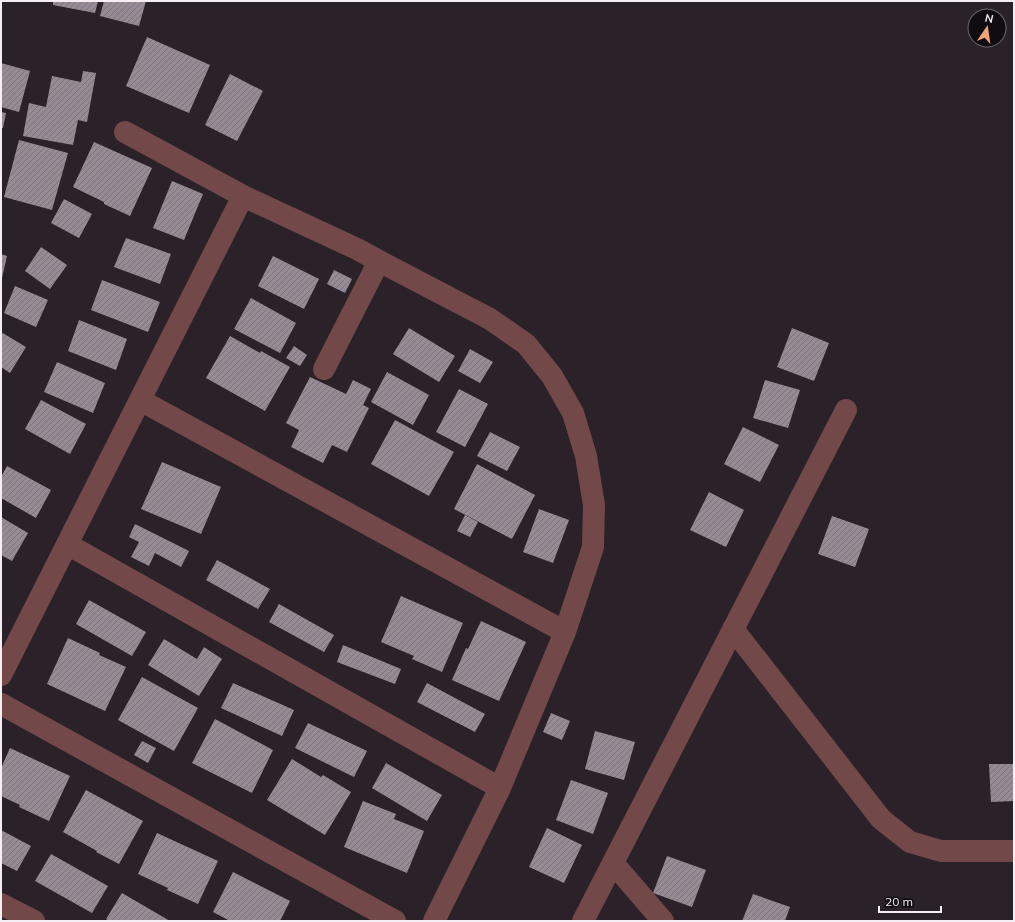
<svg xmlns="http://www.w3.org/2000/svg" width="1015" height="922" viewBox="0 0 1015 922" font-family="Mulish,sans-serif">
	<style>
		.building { fill: url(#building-hatch) }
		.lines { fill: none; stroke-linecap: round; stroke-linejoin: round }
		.street { stroke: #724848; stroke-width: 22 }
	</style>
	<defs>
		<pattern id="building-hatch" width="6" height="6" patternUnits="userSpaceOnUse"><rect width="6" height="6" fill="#968b95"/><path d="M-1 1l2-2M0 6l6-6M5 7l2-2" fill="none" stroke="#7b747a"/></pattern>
	</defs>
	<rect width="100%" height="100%" fill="#2a2129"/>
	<path class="building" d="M53,1H98L95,13L53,5Z
		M104,1H146L139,26L100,16Z
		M147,37L210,65L189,113L126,86Z
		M1,63L30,71L19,112L1,107Z
		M83,71L96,73L87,122L78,120L73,145L23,136L29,103L46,107L52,76L81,82Z
		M230,74L263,91L237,141L205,125Z
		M1,112L6,113L3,128H1Z
		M19,140L68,153L52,210L4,197Z
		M94,142L152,168L130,216L104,204V202L73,187Z
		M172,181L203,194L184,240L153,228Z
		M64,199L92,214L79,238L51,223Z
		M126,238L171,254L160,284L114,267Z
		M41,247L67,265L50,289L25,271Z
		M1,254L7,256L2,278L1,277Z
		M273,256L319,279L304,309L258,286Z
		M334,270L352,279L345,293L327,284Z
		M102,280L160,302L148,332L91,310Z
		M15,286L48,300L36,327L4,313Z
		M251,298L296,323L280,353L234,329Z
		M79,320L127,339L116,370L68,351Z
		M409,328L455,356L439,382L393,354Z
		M792,328L829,343L814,381L777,367Z
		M1,332L26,347L10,373L1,367Z
		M230,336L260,353L261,351L290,367L265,411L206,378Z
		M294,346L307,355L300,366L286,358Z
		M470,349L493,362L480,383L458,371Z
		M57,362L105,383L93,413L44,392Z
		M387,372L429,395L413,425L371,402Z
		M310,377L346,394L353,380L371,389L363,405L369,408L347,452L332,445L323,463L291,447L299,430L286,423Z
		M765,380L800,390L788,428L753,418Z
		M459,389L488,404L465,447L436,432Z
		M41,400L86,424L70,454L25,429Z
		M395,420L454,452L429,496L371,464Z
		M743,427L779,445L760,482L724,464Z
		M490,432L520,447L507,471L477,456Z
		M162,462L221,487L201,534L141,509Z
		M477,464L535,495L512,539L454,509Z
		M7,466L51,490L36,518L1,498V477Z
		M709,492L744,510L726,547L690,530Z
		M539,509L569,520L553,563L523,552Z
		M465,515L478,522L470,537L457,531Z
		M832,516L869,529L855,567L818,554Z
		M1,517L28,533L12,561L1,555Z
		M135,524L189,551L181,567L155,553L149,566L131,557L139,542L129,537Z
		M217,560L270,589L258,609L206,580Z
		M401,596L463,623L442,672L412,659L414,656L381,642Z
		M89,600L146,632L132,656L76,624Z
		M279,604L334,635L324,652L269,622Z
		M481,621L526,642L499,701L452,680L466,648L468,649Z
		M68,638L100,653L99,655L126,667L105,711L47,684Z
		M164,639L197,659L204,647L222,659L199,696L148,665Z
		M343,645L401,669L395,684L337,662Z
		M142,677L198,708L174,751L118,720Z
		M233,683L294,710L282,736L221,708Z
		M427,683L485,714L475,732L417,702Z
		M551,713L570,721L562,740L543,732Z
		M215,719L273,750L252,793L192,763Z
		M308,723L367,751L354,777L295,748Z
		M595,731L635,742L624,780L585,769Z
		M142,741L156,748L148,763L134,755Z
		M10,748L70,776L49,821L19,807L20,805L1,796V768Z
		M292,759L321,777L323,775L351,792L325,835L267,800Z
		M386,763L442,795L427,821L372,788Z
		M989,764H1014V801L991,802Z
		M571,780L608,793L593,834L556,820Z
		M86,790L143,821L119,864L96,852L97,851L63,832Z
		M363,801L396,814L394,819L424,831L407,873L344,847Z
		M547,828L582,845L564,883L529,867Z
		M1,830L31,846L17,871L1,863Z
		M157,833L218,861L198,904L167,890L168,888L138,874Z
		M51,854L108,886L92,913L35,881Z
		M667,856L706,870L692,907L653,893Z
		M233,872L290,901L280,921H230L213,912Z
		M122,893L170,921H109L106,919Z
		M753,894L790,907L785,921H742Z"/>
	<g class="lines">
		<path class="street" d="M243,196L357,249L379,261L490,319L526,344L552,376L573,413L586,456L594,505L593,547L565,632L500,788L434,921
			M324,369L379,261
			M140,400L565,632
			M67,544L500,788
			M733,629L881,819L910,842L941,851H1014
			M1,675L243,196L125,132
			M1,704L395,921
			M613,863L663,921
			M1,904L34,921
			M583,921L846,410"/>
	</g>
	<rect width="1015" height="922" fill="none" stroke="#f5eff4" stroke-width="4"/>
	<g transform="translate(987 28) rotate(13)"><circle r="19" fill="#100c10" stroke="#6c676b"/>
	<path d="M0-3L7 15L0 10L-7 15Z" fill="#efa378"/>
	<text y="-6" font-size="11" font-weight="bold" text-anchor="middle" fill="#f5eff4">N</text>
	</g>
	<path d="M879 906v6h62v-6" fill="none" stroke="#f5eff4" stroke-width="2"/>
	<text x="885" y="906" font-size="12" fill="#f5eff4" stroke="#100c10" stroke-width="3" paint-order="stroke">20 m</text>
</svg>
